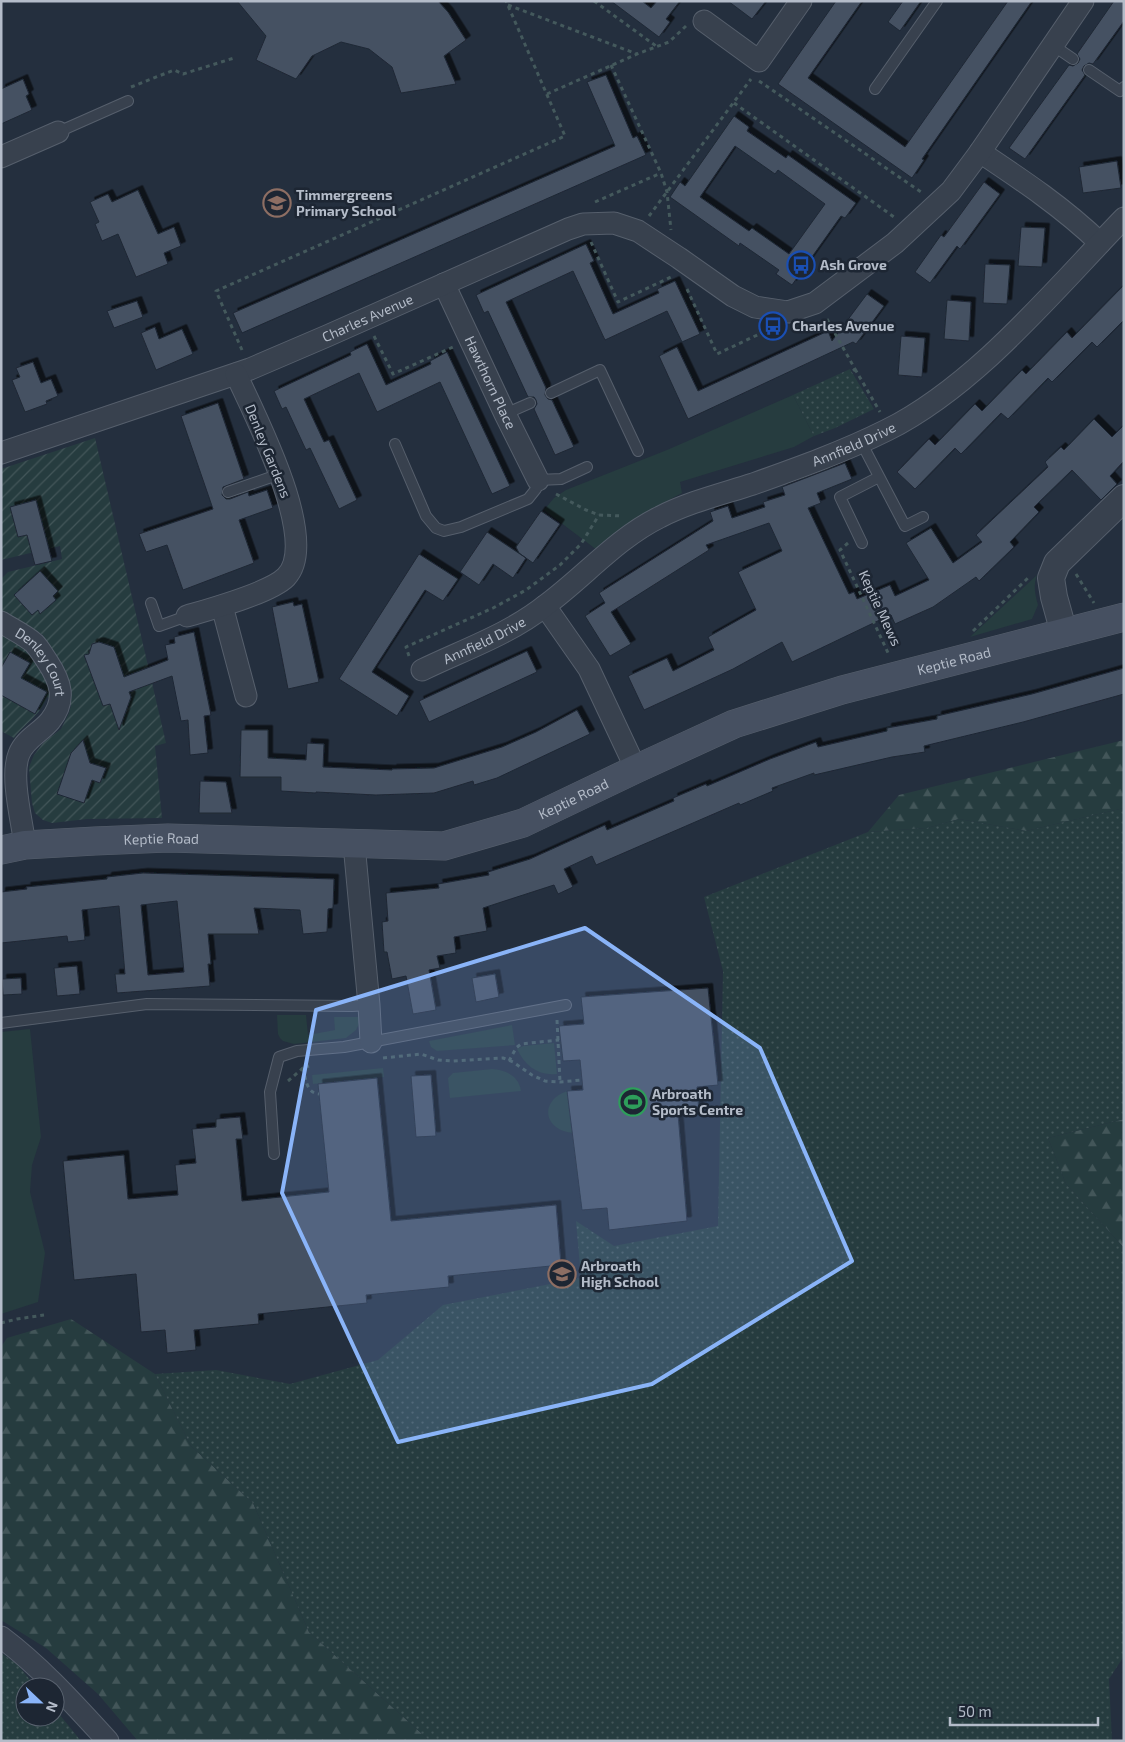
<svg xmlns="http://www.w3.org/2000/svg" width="1125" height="1742" viewBox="0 0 1125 1742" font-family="'Exo 2',sans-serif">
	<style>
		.grass { fill: #263c3f }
		.forest { fill: url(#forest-firs) }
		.park { fill: url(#park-dots) }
		.garden { fill: url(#garden-furrows) }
		.building { fill: #455162; stroke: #1f2835; fill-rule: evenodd; filter: url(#shadow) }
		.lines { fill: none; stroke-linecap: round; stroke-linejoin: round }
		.service-casing { stroke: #565f6c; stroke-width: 12 }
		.minor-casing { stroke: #565f6c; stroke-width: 23 }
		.tertiary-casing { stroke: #565f6c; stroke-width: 28 }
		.secondary-casing { stroke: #565f6c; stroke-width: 29 }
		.path { stroke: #44595c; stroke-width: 3; stroke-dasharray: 4 4; stroke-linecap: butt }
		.service { stroke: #38414e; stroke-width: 10 }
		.minor { stroke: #38414e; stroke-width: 21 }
		.tertiary { stroke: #38414e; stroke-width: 26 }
		.secondary { stroke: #465061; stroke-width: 28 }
		.marked { fill: #8ab4f8; fill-opacity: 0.2; stroke: #8ab4f8; stroke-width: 4; stroke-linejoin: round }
		.labels { text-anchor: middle; stroke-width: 5; stroke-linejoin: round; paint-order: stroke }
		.poi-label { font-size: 14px; font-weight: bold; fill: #b4bcc9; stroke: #1d2633; text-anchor: start }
		.street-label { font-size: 14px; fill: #b4bcc9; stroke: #1d2633 }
	</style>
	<defs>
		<pattern id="forest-firs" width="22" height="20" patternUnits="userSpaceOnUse" patternTransform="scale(1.25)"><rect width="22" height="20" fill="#263c3f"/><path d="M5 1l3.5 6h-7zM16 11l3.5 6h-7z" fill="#435659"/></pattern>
		<pattern id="park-dots" width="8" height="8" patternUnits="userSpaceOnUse" patternTransform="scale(1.25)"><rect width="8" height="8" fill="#263c3f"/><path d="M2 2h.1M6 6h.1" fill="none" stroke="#435659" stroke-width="1.8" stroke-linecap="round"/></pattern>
		<pattern id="garden-furrows" width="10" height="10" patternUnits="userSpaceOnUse" patternTransform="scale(1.25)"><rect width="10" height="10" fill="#263c3f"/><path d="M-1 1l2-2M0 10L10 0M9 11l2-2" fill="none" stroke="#435659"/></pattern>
		<filter id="shadow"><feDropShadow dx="4.5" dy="-4.5" stdDeviation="0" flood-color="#0009"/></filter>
	</defs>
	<rect width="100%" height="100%" fill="#242f3e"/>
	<path class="grass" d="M793,395L814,436L794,447L680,482L682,493C651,509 624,528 597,550L544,510L554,498L566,490L667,450Z
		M1037,575C1033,586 1035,594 1038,605L1032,619L970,637Z
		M277,1015H306L308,1035L335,1030L334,1017H362L356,1030L346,1038L294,1044L283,1041L280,1038L278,1034Z
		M512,1025L515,1045L437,1051L431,1047L429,1041Z
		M30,1029L41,1137L32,1165L30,1192L45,1253L38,1302L1,1314V1032Z
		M554,1043L557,1074C538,1076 525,1066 517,1049L523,1046Z
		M383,1068L384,1077L313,1084L312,1075Z
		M492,1069C506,1070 519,1076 521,1091L450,1098L448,1078L453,1073Z
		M567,1091L573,1133C543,1130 539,1101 567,1091Z"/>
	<path class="forest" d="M1124,740V808L1026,831L959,819L927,828L868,832L899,795Z
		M1124,1119V1248L1066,1184L1048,1138Z
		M71,1319L155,1374L191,1446L253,1503L309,1632L430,1741H138L98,1694L46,1648L1,1620V1347L7,1338Z"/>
	<path class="park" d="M850,369L874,409L835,428L814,436L793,395Z
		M1124,808V1119L1048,1138L1066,1184L1124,1248V1656L1109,1679L1112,1741H430L309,1632L253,1503L191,1446L155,1374L216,1370L290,1384L378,1360L443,1305L581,1278L576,1221L614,1246L718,1226L723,971L704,897L868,832L927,828L959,819L1026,831Z
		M1,1653L17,1664L36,1687H25V1717H55V1709L81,1741H1Z"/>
	<path class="garden" d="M95,438L166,743L155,746L162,818L87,819L52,823L43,820L35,813L32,803L29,767L34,755L43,743L61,729L69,713L71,705L66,703L43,635L1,611V579L8,572L62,559L60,546L1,560V469Z
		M1,632L36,654L53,699L47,697C39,717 26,722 14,738L1,731Z"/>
	<path class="building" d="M237,1H438L448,12L466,40L444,56L456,84L401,93L392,67L369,49L341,42L312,56L296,79L256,60L266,36Z
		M611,1H642L651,8L657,1H680L666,19L670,22L659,37Z
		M728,1H766L752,19Z
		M836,1H862L808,78L905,147L1008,1H1032L922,159L924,160L912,178L778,84Z
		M903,1H921L900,31L888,22Z
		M1114,1H1124V21L1093,64L1089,63L1084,66L1082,70L1085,75L1025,159L1009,148L1069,65L1073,66L1078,63L1080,59L1077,54Z
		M606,75L633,138L637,136L646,155L242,333L233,313L615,146L587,82Z
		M23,79L29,94L26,96L32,110L1,124V89Z
		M734,116L749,127L747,131L786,158L788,155L856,203L845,218L841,216L792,285L776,274L779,270L740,243L739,246L670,197L680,182L685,186ZM735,146L775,174L778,170L825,204L789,254L752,228L749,231L700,197Z
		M1117,161L1121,188L1083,193L1079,167Z
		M984,182L1000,194L960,249L957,246L930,283L915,272L941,235L944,237Z
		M138,190L158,234L174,227L181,246L164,253L168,264L136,277L118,234L102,241L95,224L99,222L90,202L108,194L112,202Z
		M1021,227L1045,228L1042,267L1018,266Z
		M586,244L594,261L590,263L613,314L659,293L657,289L675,281L700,334L682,342L667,311L605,340L573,271L506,302L546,388L545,395L548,399L552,400L574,447L555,455L534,409L537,404L536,400L534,397H528L488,311L484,313L476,295Z
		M985,264L1010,265L1007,304L983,303Z
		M1124,285V320L1097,347L1092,342L1052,382L1048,378L1008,419L1001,413L961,454L955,448L915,489L897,472L929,439L935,445L975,404L982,411L1022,370L1026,374L1067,332L1072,338Z
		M867,294L884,306L856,344L853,342L688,419L659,356L677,347L698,391L828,331L832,341Z
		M947,300L971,302L969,341L944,339Z
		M137,301L143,317L114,328L107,311Z
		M155,327L159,339L182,329L193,354L156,370L141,333Z
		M901,336L925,338L922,377L898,375Z
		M367,344L386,385L431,364L430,361L447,352L510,486L492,494L440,382L377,412L359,373L304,399L324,442L329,440L357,500L339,509L310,448L306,450L286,407L282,409L274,391L351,355L350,352Z
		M33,362L41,383L51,379L58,396L46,401L47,404L25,412L12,380L20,377L16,368Z
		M218,403L244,479L223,487L222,495L226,499H230L248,492L249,496L267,490L273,508L239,520L254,563L183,590L167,545L146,552L139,534L213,509L181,416Z
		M1094,419L1112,437L1124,425V461L1110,476L1117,484L1101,500L1072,470L1034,507L1039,512L1010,542L1014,547L979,581L976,577L933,607L895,624L891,615L886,617L792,662L782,642L733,669L644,710L628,676L667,658L673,671L714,650L708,637L756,610L738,572L782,551L769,523L706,545L709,550L611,612L631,644L610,656L585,616L605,603L599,593L713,521L710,512L728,506L732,518L765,507L763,502L785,495L782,487L845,463L852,479L817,493L821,503L808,508L849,594L854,592L857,599L890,585L895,596L929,580L906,543L931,528L953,563L982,542L976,535L1048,467L1045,462L1061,447L1064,450Z
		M36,500L52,561L35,565L27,535L18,537L10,507Z
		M541,511L560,524L533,563L519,553L516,547Z
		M487,532L526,558L513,578L493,564L479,585L460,572Z
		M419,554L458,579L443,601L425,590L372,672L409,696L397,716L339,679Z
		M40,571L58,591L53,596L56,600L40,614L38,610L32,615L14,595Z
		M293,602L294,606L302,604L319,682L288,689L272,607Z
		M194,632L211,715L204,716L208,753L190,755L188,720L181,721L172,676L129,692L131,697L119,730L110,704L103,706L84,655L89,654L92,644L99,642L114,647L124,677L168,660L165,645L175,643L174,637Z
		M527,651L537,672L429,722L419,701Z
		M10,652L30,663L21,678L47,692L35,714L1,695V668Z
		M1124,668V694L1023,722L924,746L925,752L892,757L814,775V773L772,788L773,791L740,805L739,803L596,865L592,856L564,869L573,887L558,894L554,885L483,908L487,931L454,937L456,953L437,956L440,968L429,970L436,1010L413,1014L406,976L392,979L387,952H384L382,922L388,921L386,893L439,888L438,884L489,875L488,872L530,859L605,825L607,830L674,801L673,798L706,784L707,786L770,759L816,742L818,747L887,731V728L937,719V716L1032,694Z
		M577,710L590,734L497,778L474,785L473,781L434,793L376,795L316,792V793L281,791V777H240L241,730H268V758L306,760L307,743L324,744L323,767L392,770V769L434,768L502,747L536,732Z
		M83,740L90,763L106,768L100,783L92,780L84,803L57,794L71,753Z
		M200,781L226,782L232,813H199Z
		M143,873L334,879L333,908L328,909L327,932L303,934L300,910L254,908L259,934H208L211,964H208L210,986L117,993L115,974H125L119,906L82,910L85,940L68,942L67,936L1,943V892L27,889L26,887L107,879V877ZM177,901L184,972L148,975L141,905Z
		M77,966L80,994L57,996L54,968Z
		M495,974L499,997L476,1002L472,978Z
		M21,978L22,994L3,995L2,979Z
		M708,988L718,1085L697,1087L699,1113L678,1114L687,1221L609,1230L607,1208L582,1210L567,1091L583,1090L580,1060L563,1061L559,1026L584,1024L581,997Z
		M431,1075L436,1136L416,1137L411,1076Z
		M377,1078L391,1221L556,1205L561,1265L448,1276L449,1287L366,1295L367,1303L258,1314L259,1324L194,1330L196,1350L167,1353L165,1330L141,1332L136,1274L74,1280L63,1161L124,1155L128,1199L178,1195L175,1165L196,1163L192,1129L216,1127V1119L240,1117L243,1139H236L242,1201L329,1192L318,1084Z"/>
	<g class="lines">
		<g class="service-casing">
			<path id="service" d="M1054,46L1073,59
				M1089,70L1120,91L1124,87
				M875,89L937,1
				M58,132L128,101
				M551,393L600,370L638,451
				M505,414L530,403
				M861,442L905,526L923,517
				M395,444L426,516L436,528L444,531L461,527L528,499L536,489L538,480L561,479L587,467
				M228,492L280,474
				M862,543L840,497L879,477
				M151,603L159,626L187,616
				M1,1023L147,1004L352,1006L369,1005
				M274,1154L270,1092L279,1057L297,1051L344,1047L566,1005"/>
		</g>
		<g class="minor-casing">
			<g id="minor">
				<path d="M704,21L759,61L801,1"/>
				<path d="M980,152C1022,180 1064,208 1100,243"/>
				<path d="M1,157L58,132"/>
				<path id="s1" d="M444,284L505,414L538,480"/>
				<path id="s2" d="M1,453L250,369L327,336L568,229L583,224L614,223L638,231L679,258L733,296L755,307L788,312L815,303L895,243L951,191L980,152L1083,1"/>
				<path d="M222,606L246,696"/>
				<path d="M545,606L589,669L636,769"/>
				<path d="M187,616C211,609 270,593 286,577C321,541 254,414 236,374"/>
				<path id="s3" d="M1,622C12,629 25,635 34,643C39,648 43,655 47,661C61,682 67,700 50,721C40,733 25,739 19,754C10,776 22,821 25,845"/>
				<path id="s4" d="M422,670C463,650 510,634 546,605C584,577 617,538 660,517C689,502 722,494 753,484C798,468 843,452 887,430C977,385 1054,290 1124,218"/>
				<path d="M354,844L369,1005L371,1042"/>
				<path d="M1,1637C41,1667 74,1704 108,1741"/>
			</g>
		</g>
		<g class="tertiary-casing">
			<path id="tertiary" d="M1064,633L1054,597L1051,578L1057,563L1124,498"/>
		</g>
		<g class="secondary-casing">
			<g id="secondary">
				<path id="s5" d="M1,850L25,845L95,841L168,838L444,846L523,823L636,769L734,724L842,690L1124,617"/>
			</g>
		</g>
		<path class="path" d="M594,1L656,46
			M508,5L637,54
			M611,65L661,173L667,192L671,230
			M759,81L921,192
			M131,87L174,70L183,74L234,58
			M547,94L637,54L669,42L686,26
			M734,103L894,217
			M595,202L661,173
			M649,216L751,79
			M591,242L618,302L671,277
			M687,289L717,354L770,329
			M827,319L855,369L852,372
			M374,336L393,374L453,347
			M242,350L216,291L565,136L506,1
			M855,369L880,412
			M556,494L586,510L599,515L622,516
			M848,543L840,550L889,655
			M1076,574L1094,603
			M973,631L1029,577
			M409,656L406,647L493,608L526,590L560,565L581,544L599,515
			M557,1020L560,1082
			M383,1058L421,1054L438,1060L452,1061L503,1058L513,1062L532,1075L545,1081L560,1082L582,1080
			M509,1061L516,1048L521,1044L559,1040
			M303,1068C306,1079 306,1093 319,1094
			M288,1081L303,1068L309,1066
			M1,1323L17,1319L44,1315"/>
		<use href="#service" class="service"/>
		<use href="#minor" class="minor"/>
		<use href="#tertiary" class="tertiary"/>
		<use href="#secondary" class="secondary"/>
	</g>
	<path class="marked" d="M585,928L760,1048L852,1261L652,1384L398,1442L282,1193L316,1010Z"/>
	<defs>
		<g id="school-ring" transform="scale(1.4375)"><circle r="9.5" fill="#1d2633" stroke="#8d6e63" stroke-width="1.5"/><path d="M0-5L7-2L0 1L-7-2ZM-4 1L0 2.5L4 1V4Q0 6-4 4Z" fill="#8d6e63"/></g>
		<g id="bus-ring" transform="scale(1.4375)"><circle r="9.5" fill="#1d2633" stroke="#1a4fb4" stroke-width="1.5"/><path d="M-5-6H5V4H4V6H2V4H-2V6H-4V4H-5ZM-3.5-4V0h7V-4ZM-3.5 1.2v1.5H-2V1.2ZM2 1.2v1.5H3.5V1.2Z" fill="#1a4fb4"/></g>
		<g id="stadium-ring" transform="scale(1.4375)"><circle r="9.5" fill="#1d2633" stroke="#2e9e5b" stroke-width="1.5"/><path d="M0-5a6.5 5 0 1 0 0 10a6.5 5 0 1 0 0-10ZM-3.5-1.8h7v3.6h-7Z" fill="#2e9e5b"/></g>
	</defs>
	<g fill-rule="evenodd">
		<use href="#school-ring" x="277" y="203"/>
		<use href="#bus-ring" x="801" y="265"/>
		<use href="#bus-ring" x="773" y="326"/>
		<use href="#stadium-ring" x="633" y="1102"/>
		<use href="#school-ring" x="562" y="1274"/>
	</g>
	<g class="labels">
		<g class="poi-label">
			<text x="296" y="200">Timmergreens<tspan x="296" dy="16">Primary School</tspan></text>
			<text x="820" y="270">Ash Grove</text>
			<text x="792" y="331">Charles Avenue</text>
			<text x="652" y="1099">Arbroath<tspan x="652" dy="16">Sports Centre</tspan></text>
			<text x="581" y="1271">Arbroath<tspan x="581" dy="16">High School</tspan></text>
		</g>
		<g class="street-label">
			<text dy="5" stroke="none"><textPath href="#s2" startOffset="391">Charles Avenue</textPath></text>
			<text dy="5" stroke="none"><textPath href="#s1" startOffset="109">Hawthorn Place</textPath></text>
			<text dy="5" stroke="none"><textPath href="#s4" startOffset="492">Annfield Drive</textPath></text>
			<text transform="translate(268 451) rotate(68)" y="5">Denley Gardens</text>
			<text transform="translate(880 608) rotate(65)" y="5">Keptie Mews</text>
			<text dy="5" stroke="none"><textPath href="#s4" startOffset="69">Annfield Drive</textPath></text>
			<text dy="5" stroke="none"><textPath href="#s5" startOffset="988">Keptie Road</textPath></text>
			<text dy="5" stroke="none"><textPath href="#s3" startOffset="59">Denley Court</textPath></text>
			<text dy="5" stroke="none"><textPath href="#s5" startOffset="582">Keptie Road</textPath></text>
			<text dy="5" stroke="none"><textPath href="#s5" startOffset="161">Keptie Road</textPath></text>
		</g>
	</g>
	<rect width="1125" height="1742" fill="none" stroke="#b4bcc9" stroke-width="5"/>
	<g transform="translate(40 1702) rotate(112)"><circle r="24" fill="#1d2633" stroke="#59626f"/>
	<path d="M0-4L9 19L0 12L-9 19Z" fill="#8ab4f8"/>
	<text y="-8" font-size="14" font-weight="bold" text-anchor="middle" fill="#b4bcc9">N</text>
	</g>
	<path d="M950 1717v8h148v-8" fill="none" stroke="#b4bcc9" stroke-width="2.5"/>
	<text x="958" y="1717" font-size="15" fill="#b4bcc9" stroke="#1d2633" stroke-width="4" paint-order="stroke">50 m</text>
</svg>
